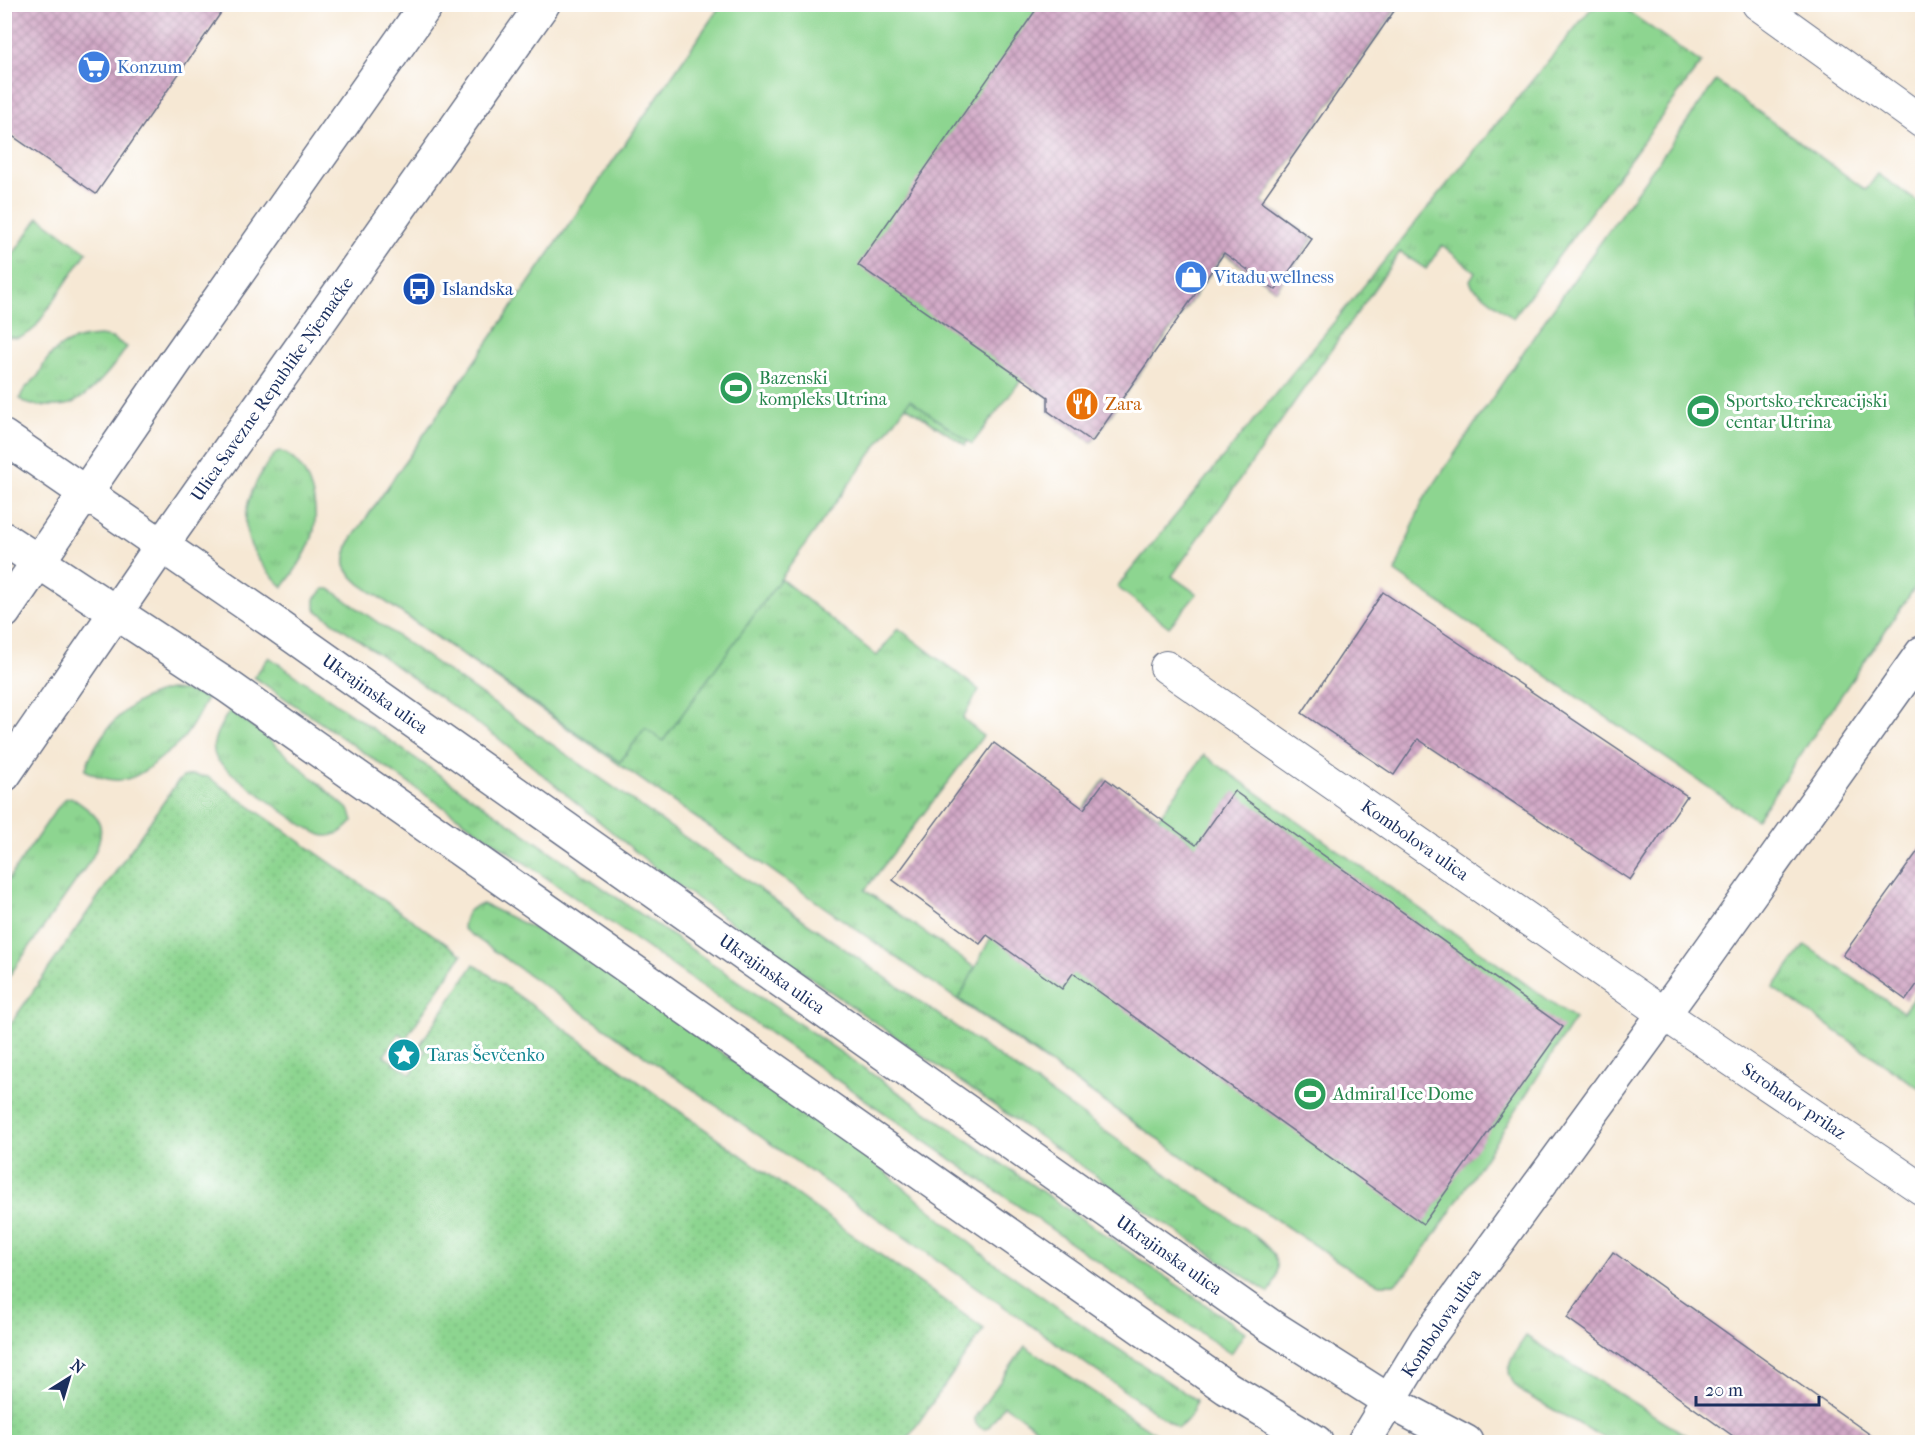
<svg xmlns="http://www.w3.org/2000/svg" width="1927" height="1447" viewBox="0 0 1927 1447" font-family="'IM FELL French Canon',serif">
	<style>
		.grass { fill: url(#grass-tufts); stroke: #548277; stroke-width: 1.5 }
		.park { fill: url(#park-dots); stroke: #548277; stroke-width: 1.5 }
		.garden { fill: #8dd590; stroke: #548277; stroke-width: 1.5 }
		.building { fill: url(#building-cross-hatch) }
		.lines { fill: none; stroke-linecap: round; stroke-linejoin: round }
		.minor-casing { stroke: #687087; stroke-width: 34 }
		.tertiary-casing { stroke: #687087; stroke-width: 36 }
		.secondary-casing { stroke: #687087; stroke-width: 36 }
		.minor { stroke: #fff; stroke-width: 32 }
		.tertiary { stroke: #fff; stroke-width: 33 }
		.secondary { stroke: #fff; stroke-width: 33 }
		.labels { text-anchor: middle; stroke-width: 6; stroke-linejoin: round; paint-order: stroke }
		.shop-label { font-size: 18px; fill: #366cbe; stroke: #fff; text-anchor: start }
		.transit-label { font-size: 18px; fill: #164399; stroke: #fff; text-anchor: start }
		.leisure-label { font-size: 18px; fill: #27864d; stroke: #fff; text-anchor: start }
		.street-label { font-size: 18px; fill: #1b2f5e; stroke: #fff }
		.food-label { font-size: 18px; fill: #c56008; stroke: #fff; text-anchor: start }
		.culture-label { font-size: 18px; fill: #0d838f; stroke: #fff; text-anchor: start }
	</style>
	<defs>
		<pattern id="grass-tufts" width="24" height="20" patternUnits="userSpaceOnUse" patternTransform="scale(1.5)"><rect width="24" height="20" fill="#8dd590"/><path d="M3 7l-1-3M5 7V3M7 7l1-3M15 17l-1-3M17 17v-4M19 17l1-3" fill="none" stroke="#79b77f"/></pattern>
		<pattern id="park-dots" width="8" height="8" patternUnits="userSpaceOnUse" patternTransform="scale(1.5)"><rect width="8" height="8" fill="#8dd590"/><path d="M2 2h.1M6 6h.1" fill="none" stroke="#79b77f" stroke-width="1.8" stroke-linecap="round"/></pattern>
		<pattern id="building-cross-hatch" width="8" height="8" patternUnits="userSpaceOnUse" patternTransform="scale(1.5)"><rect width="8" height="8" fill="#d2a8c6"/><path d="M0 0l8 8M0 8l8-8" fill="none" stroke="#aa89a4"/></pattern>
	</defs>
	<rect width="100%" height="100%" fill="#fff"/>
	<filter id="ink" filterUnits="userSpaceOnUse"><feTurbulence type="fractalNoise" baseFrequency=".0167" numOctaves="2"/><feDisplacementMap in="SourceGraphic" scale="12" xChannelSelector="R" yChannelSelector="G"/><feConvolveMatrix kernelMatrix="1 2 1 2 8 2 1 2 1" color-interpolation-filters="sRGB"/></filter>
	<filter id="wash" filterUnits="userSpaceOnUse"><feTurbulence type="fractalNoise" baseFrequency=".008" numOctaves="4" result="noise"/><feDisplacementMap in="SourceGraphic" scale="24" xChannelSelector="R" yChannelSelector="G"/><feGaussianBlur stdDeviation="1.35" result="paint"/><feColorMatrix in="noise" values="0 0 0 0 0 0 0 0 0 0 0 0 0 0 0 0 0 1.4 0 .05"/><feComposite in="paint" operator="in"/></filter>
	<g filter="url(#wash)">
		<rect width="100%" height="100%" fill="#f6e8d4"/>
		<path class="grass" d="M721,5L1003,398L965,445L903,404L780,578L877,656L898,628L979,690L963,718L983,736L865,890L1407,1273L1394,1284H1380L1359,1275L1202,1170L360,584C342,567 342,566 349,543Z
			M1594,5H1619L1701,63L1513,318L1472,286L1470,280L1475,272L1442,245L1426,269L1400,252L1172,576L1197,594L1169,627L1117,587Z
			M39,217L87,252L35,328C25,337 18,340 5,336V266Z
			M100,336L112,338L127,347C115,365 91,396 70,404C61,407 51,406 42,406C33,405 26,405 20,399C22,388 30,385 37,377C41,373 42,366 46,361C60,342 78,337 100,336Z
			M279,451C308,461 319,502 314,530C311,548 294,573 283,587C249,555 233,526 257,481C263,470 269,458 279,451Z
			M324,589H330L1255,1236C1277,1253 1285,1267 1269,1293L1158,1219L670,880L498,738L315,609V599Z
			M269,657L1245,1332L1231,1354L535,870L254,677Z
			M170,690L184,691L207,698C199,713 191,731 179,743C174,748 167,753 161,758C135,781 117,788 85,770C98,732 129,697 170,690Z
			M230,710L265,736L350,811L353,821C346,830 333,839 321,835C308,831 221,768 216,758C208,742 222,723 230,710Z
			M71,797C99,817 110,823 92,858L5,982V884L55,811L65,799Z
			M483,904L549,936L593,963L833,1130L884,1171L990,1260L1100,1337L1196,1400C1194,1412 1189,1420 1178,1428L463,929C464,915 468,907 483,904Z
			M1805,945L1903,1012L1922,986V1090L1773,988Z
			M1526,1336L1697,1442H1612L1525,1394C1498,1374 1510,1360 1526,1336Z
			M1025,1346L1165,1440L1169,1442H1057L1004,1405L989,1427L985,1429C978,1428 974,1425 975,1417Z"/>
		<path class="park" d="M192,775L208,777L462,955L406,1038L399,1033L384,1056L411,1074L426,1051L419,1046L474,964L984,1329L905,1442H5V1032L176,784L183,777Z"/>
		<path class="garden" d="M721,5H1399L1261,202L1313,239L1276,290L1224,254L1092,442L1048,411V397L1022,379L972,444L910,400L663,741L645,728L620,762L360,584C342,567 342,566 349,543Z
			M1716,81L1866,190L1878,174L1922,205V577L1756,820L1395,572L1422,502L1545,320Z
			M1204,755L1575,1019L1435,1235L1407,1273L1394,1284H1380L1359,1275L1202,1170L959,999L991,937L1105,779L1159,817Z"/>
		<g id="blocks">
			<path class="building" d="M4,4H227L96,194L4,130Z
				M1040,4H1399L1261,202L1312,239L1276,290L1224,253L1092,442L1048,411V397L858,265Z
				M1383,592L1687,796L1630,880L1418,739L1394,775L1302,713Z
				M994,743L1084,809L1106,779L1196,845L1234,791L1563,1027L1423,1224L1073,973L1062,989L987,935L980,944L893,880Z
				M1923,844V976L1906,1000L1843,955Z
				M1613,1252L1882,1443H1743L1567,1318Z"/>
		</g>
	</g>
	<g filter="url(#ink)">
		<use href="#blocks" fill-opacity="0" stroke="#687087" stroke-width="1.5"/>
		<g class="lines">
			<g class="minor-casing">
				<path id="minor" d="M1758,4L1922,122
					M1166,667L1664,1014L1922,1189"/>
			</g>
			<g class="tertiary-casing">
				<path id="tertiary" d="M4,437L273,622L1269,1325L1389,1401L1466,1442
					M4,539L229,687L1227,1388L1316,1442
					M1364,1442L1426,1340L1693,974L1922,653"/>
			</g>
			<g class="secondary-casing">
				<path id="secondary" d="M4,612L175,362L427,4
					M4,775L162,545L543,4"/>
			</g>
			<use href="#minor" class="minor"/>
			<use href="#tertiary" class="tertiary"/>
			<use href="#secondary" class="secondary"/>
		</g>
	</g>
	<defs>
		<g id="supermarket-disc" transform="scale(1.725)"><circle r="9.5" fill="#3f7fe0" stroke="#fff"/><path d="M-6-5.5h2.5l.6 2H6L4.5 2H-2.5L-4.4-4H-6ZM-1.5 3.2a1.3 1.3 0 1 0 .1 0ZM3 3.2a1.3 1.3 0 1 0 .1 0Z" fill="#fff"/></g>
		<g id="shop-disc" transform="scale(1.725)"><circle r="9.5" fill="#3f7fe0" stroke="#fff"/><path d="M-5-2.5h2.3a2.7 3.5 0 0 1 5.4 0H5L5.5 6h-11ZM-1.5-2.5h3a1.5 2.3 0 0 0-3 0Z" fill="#fff"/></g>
		<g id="bus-disc" transform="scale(1.725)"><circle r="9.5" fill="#1a4fb4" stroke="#fff"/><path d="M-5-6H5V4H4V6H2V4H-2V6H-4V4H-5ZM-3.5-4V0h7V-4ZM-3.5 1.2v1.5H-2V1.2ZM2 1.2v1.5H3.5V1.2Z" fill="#fff"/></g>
		<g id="stadium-disc" transform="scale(1.725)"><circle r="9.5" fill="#2e9e5b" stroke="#fff"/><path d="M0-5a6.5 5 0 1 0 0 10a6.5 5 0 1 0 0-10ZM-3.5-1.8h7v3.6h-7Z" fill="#fff"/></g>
		<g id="restaurant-disc" transform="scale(1.725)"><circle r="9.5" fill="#e8710a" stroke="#fff"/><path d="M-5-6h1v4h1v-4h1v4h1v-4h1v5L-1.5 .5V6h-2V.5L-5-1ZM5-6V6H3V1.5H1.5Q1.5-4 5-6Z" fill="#fff"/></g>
		<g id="sight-disc" transform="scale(1.725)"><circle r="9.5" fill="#0f9aa8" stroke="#fff"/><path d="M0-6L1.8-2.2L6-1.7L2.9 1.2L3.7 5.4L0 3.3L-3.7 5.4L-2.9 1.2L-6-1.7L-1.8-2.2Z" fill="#fff"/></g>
	</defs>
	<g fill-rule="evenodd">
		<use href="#supermarket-disc" x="94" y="67"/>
		<use href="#shop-disc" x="1191" y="277"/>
		<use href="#bus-disc" x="419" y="289"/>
		<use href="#stadium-disc" x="736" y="388"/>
		<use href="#restaurant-disc" x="1082" y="404"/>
		<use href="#stadium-disc" x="1703" y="411"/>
		<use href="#sight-disc" x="404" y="1055"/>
		<use href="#stadium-disc" x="1310" y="1094"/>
	</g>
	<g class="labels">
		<g class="shop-label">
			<text x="117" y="73">Konzum</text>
			<text x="1214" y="283">Vitadu wellness</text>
		</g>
		<g class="transit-label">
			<text x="442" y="295">Islandska</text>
		</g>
		<g class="leisure-label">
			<text x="759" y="384">Bazenski<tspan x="759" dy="21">kompleks Utrina</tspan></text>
			<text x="1726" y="407">Sportsko-rekreacijski<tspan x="1726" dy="21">centar Utrina</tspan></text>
			<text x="1333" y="1100">Admiral Ice Dome</text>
		</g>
		<g class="street-label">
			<text transform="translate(272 389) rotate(-55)" y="6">Ulica Savezne Republike Njemačke</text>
			<text transform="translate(375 694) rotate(35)" y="6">Ukrajinska ulica</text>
			<text transform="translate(1415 840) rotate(35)" y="6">Kombolova ulica</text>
			<text transform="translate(772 974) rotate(35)" y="6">Ukrajinska ulica</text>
			<text transform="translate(1794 1101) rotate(34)" y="6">Strohalov prilaz</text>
			<text transform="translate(1169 1255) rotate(35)" y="6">Ukrajinska ulica</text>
			<text transform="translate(1441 1323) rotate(-56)" y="6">Kombolova ulica</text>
		</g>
		<g class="food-label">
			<text x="1105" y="410">Zara</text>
		</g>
		<g class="culture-label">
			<text x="427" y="1061">Taras Ševčenko</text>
		</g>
	</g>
	<rect width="1927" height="1447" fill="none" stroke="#fff" stroke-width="24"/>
	<g transform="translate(69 1378) rotate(37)" stroke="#ffffff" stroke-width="4.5" paint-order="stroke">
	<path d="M0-4.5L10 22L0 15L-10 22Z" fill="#1b2f5e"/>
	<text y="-9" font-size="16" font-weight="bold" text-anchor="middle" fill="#1b2f5e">N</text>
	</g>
	<path d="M1696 1396v9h123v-9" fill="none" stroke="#1b2f5e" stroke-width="3"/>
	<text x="1705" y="1396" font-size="18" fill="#1b2f5e" stroke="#ffffff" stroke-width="4.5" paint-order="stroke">20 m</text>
</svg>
